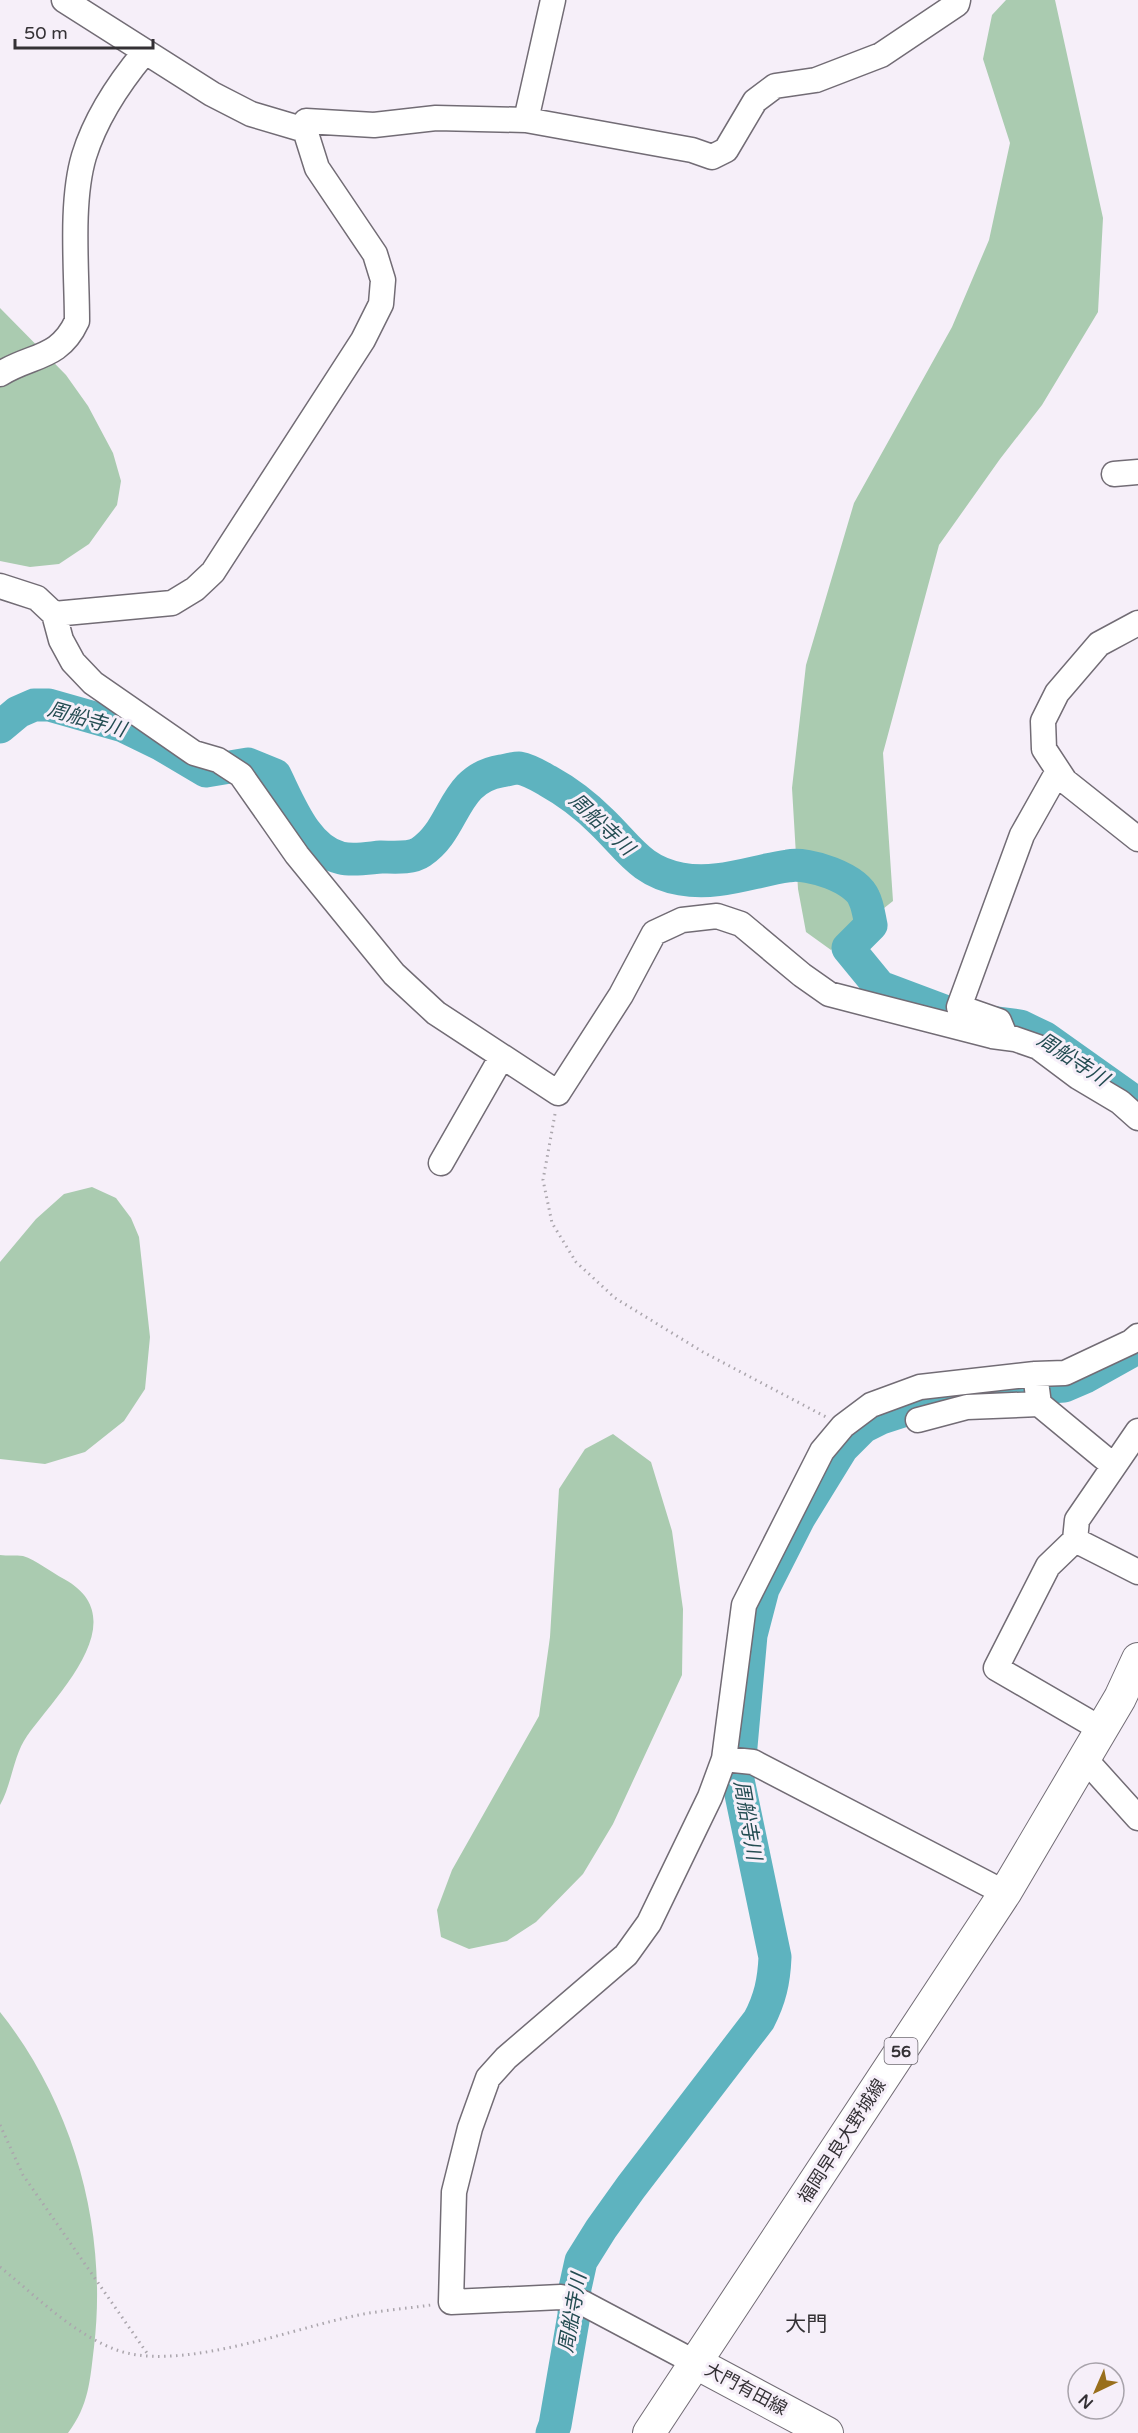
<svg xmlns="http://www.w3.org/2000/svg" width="1138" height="2433" viewBox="0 0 1138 2433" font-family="'Varela Round','Noto Sans JP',sans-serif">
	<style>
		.green { fill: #aacbb0 }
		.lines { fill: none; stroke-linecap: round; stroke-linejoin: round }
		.river { stroke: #5eb3bf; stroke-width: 33 }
		.minor-casing { stroke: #726c75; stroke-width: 27 }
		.major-casing { stroke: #726c75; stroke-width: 34 }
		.path { stroke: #aba6ad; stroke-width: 3; stroke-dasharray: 1.5 4.5; stroke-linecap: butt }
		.minor { stroke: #fff; stroke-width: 24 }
		.major { stroke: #fff; stroke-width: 32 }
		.labels { text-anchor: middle; stroke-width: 6; stroke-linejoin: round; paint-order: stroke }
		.shield { fill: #f6eff9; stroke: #6e6a70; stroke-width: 1.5 }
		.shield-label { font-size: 16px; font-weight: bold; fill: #343135 }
		.street-label { font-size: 18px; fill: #343135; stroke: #f6eff9 }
		.water-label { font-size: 20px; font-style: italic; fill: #244c52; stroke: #f6eff9 }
		.quarter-label { font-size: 21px; fill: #343135; stroke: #f6eff9 }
	</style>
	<rect width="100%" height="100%" fill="#f6eff9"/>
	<path class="green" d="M1006,0H1055L1103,218L1098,312L1042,405L1000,459L939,545L883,753L893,901L831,950L806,932L798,889L792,788L806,665L854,503L952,327L989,240L1010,143L983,59L992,15Z
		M0,308L66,375L88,406L113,453L121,481L117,505L89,544L59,564L30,567L0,561Z
		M92,1187L116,1198L131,1218L139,1237L150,1337L145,1389L124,1421L85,1452L45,1464L0,1459V1262L36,1219L64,1194Z
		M613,1434L651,1462L672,1531L683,1609L682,1675L613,1824L583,1874L536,1922L507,1941L469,1949L441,1937L437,1910L452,1870L539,1716L550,1637L559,1489L585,1449Z
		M0,1555C7,1556 16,1555 23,1556C36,1560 51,1572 64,1579C137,1619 55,1696 27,1736C13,1756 12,1784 0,1805Z
		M0,2012C74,2105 108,2229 94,2347C90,2380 89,2405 68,2433H0Z"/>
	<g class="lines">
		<path class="river" d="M0,727L18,712L34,705H49L123,726L162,745L206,771L248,764L275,775C289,803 306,850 341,858C353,861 369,858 381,857C393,857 411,859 421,852C456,829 452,779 501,771C507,770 514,768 519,768C530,770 539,776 548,781C568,792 586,806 602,822C629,848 641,872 681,879C718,886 752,871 788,866C809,862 856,878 864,898C868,906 869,916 871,925L848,948L880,987L944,1011L982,1021L1020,1026L1045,1038L1128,1097
			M552,2433L555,2425L574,2315L575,2288L581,2261L601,2229L631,2187L759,2020C770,1999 774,1981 775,1957L738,1780L751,1635L763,1589L799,1518L842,1448L863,1427L881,1418L955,1394L1064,1386L1085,1377L1128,1353"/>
		<g class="minor-casing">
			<path id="minor" d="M64,0L212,94L251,114L305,130
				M526,120L553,0
				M0,374C32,354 59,360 77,321C77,272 70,203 84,156C96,117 119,83 144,53
				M1114,474L1138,472
				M0,586L37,598L54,614L61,640L73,662L93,683L194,753L218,760L241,775L297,855L394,974L436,1013L558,1093L621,995L654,933L682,920L717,916L741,924L802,975L829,994L992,1036L1015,1039L1038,1047L1078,1077L1120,1102L1138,1118
				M54,614L172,603L195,589L213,572L363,340L381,304L383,280L375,254L317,168L305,130L306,121L374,125L436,118L526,120L692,150L712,157L726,150L755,101L775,86L816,80L881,55L957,4L958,0
				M1138,623L1099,644L1057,693L1043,721L1044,749L1065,781L1138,839
				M1006,1038L999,1021L959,1007L1022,835L1058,771
				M441,1163L501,1058
				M1035,1374L1039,1404L1114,1466
				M918,1420L967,1407L1039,1404
				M1075,1540L1077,1520L1138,1431
				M1101,1729L996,1668L1048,1566L1075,1540L1138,1572
				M1084,1758L1138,1818
				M724,1759L753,1762L1005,1893
				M696,2363L583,2303L561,2297L451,2302L454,2192L470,2128L488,2078L506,2058L626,1955L649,1923L710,1797L724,1759L744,1605L822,1451L843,1426L871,1405L920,1387L1035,1374L1065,1373L1131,1342L1138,1336"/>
		</g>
		<g class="major-casing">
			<path id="major" d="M696,2363L827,2433
				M649,2433L1005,1893L1120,1698L1138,1659"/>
		</g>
		<path class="path" d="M555,1114L543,1180L552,1223L576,1262L615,1298L703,1352L826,1417
			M0,2125L23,2175L149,2356
			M0,2267C36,2296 71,2332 114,2349C174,2373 283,2332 345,2318C373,2311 403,2309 431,2305"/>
		<use href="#minor" class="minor"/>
		<use href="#major" class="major"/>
	</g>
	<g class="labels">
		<rect class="shield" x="884.5" y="2038" width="33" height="26" rx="4.5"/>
		<g class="shield-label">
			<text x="901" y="2057">56</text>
		</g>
		<g class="street-label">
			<text transform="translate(842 2141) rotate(-57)" y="6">福岡早良大野城線</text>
			<text transform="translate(746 2389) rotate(28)" y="6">大門有田線</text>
		</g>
		<g class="water-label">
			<text transform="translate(87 719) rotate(16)" y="7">周船寺川</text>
			<text transform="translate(602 824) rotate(43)" y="7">周船寺川</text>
			<text transform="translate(1073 1059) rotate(33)" y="7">周船寺川</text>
			<text transform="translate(748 1820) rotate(80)" y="7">周船寺川</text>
			<text transform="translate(572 2313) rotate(-80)" y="7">周船寺川</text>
		</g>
		<g class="quarter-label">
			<text x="806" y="2331">大門</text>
		</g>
	</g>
	<g transform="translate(1096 2391) rotate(224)"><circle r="28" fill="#f6eff9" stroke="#a8a3ab" stroke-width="1.5"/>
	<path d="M0-4.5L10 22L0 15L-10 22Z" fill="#996f1c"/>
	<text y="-9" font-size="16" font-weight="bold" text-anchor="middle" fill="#343135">N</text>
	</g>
	<path d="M15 39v9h138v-9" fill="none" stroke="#343135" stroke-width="3"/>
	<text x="24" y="39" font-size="18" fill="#343135" stroke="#f6eff9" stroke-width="4.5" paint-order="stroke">50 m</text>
</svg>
